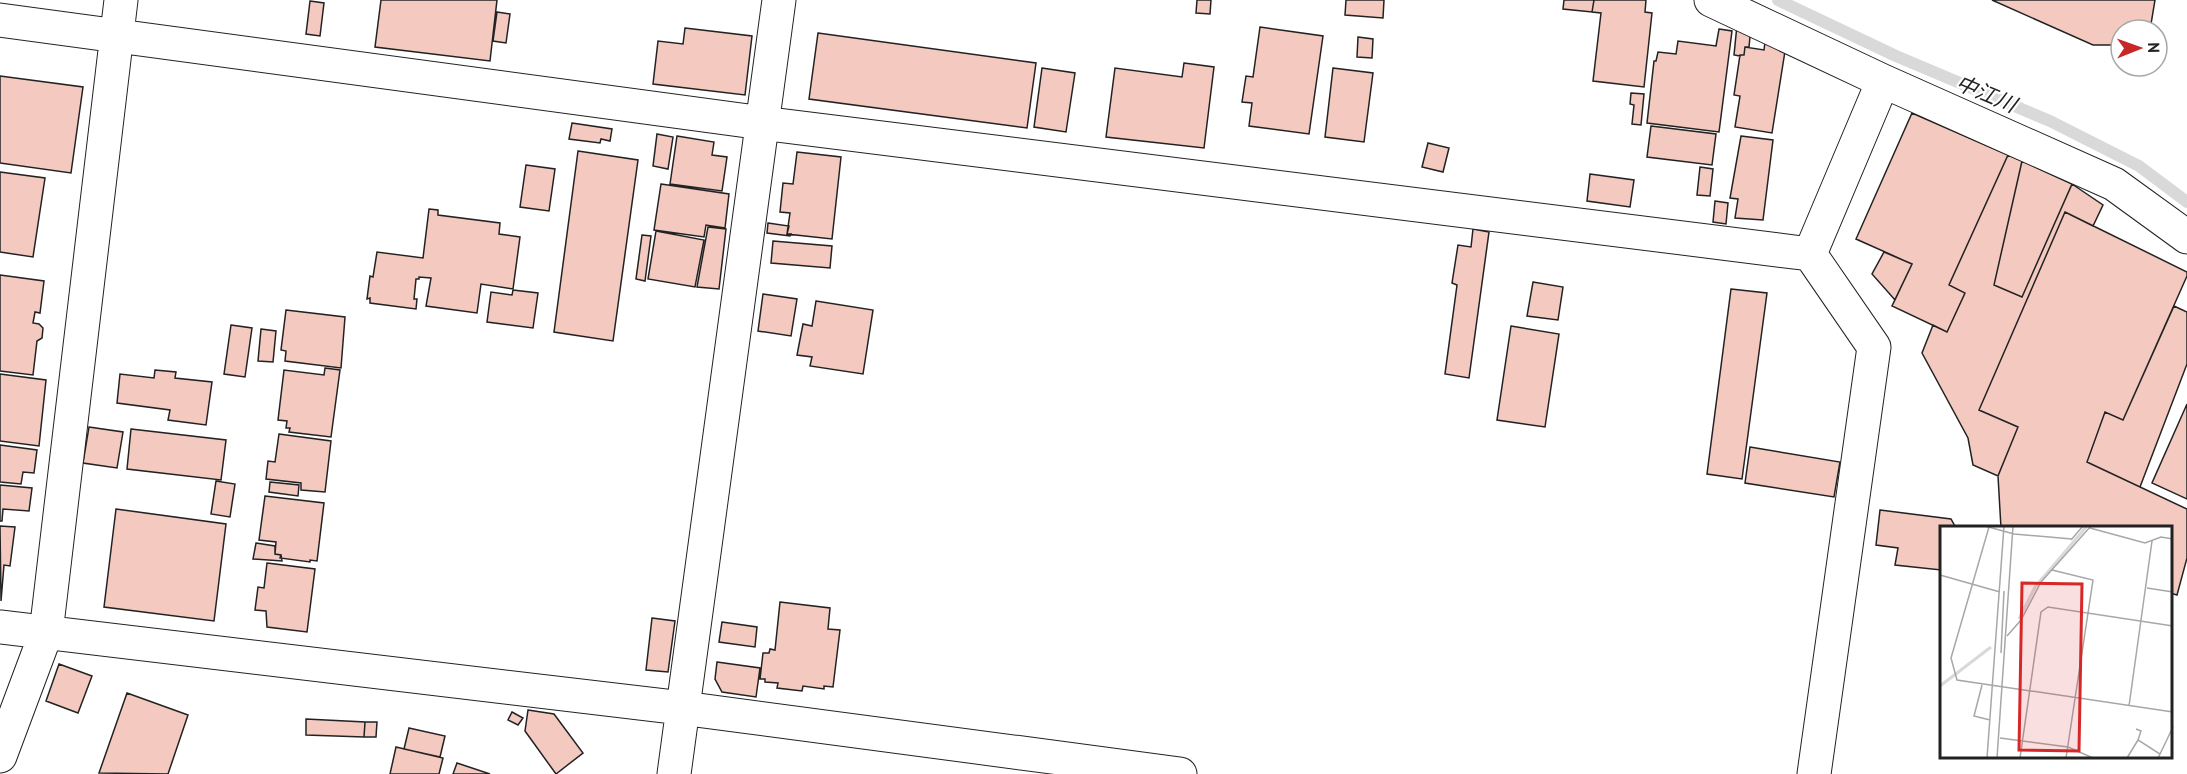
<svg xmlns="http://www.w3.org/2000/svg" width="2187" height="774" viewBox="0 0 2187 774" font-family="'PT Sans','Noto Sans JP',sans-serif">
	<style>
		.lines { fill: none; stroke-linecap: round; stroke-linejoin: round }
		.stream { stroke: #d9d9d9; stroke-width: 12 }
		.building { fill: #f3c9c0; stroke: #222; stroke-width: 1.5 }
		.street-casing { stroke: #222; stroke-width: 35 }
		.street { stroke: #fff; stroke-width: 33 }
		.labels { text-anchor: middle; stroke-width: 4.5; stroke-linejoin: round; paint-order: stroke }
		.water-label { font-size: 21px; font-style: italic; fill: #222; stroke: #fff }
		.inset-river { fill: none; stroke: #d9d9d9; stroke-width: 3 }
		.inset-road { fill: none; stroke: #a7a7a7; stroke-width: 1.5 }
		.view { fill: #d62828; fill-opacity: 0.15; stroke: #d62828; stroke-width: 3 }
		.inset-edge { fill: none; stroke: #222; stroke-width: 3 }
	</style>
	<rect width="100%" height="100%" fill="#fff"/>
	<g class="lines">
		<path class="stream" d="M1778,0L1896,56L2050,121L2139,166L2187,202"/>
	</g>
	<path class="building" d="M381,0H497L490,61L375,47Z
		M1197,0H1211L1210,14L1196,13Z
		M1346,0H1384L1383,18L1345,15Z
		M1564,0H1594L1592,12L1563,9Z
		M1594,0H1646L1645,12L1652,13L1644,87L1593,81L1601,13L1592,12Z
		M1992,0H2155L2150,30H2121V45H2093Z
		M310,1L324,3L320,36L306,34Z
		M497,12L510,14L506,43L493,41Z
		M1737,25L1751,26L1749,47H1745L1744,55H1740V56L1734,55Z
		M1260,27L1323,36L1309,134L1249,126L1252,103L1242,102L1246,76L1253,77Z
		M685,28L752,36L745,95L653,84L658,41L683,44Z
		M1719,29L1732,31L1719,132L1647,123L1654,61H1656L1658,52L1676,54L1678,41L1716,46Z
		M818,33L1036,63L1027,128L809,99Z
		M1358,37L1373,39L1372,58L1357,57Z
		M1765,42L1786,45L1772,133L1735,127L1740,96L1734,95L1740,55H1744L1745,47L1764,50Z
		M1184,63L1214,67L1204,148L1106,137L1115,68L1182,77Z
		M1042,68L1075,73L1066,132L1034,127Z
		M1333,68L1373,73L1364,142L1325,137Z
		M0,76L83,87L71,173L0,163Z
		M1631,93L1644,94L1641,125L1632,124L1634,105L1630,104Z
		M1912,113L2008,155L1949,285L1965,293L1947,332L1892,306L1912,264L1856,239Z
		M572,123L612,129L610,141L601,139L600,143L569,139Z
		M1651,126L1716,134L1712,165L1647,157Z
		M657,134L673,137L668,169L653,166Z
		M677,136L714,142L712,155L727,157L722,191L670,184Z
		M1741,136L1773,140L1763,220L1735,218L1738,199L1730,198Z
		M1428,143L1449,148L1443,172L1422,167Z
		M578,151L638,160L613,341L554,332Z
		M797,152L841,157L832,239L787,234L790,213L780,212L783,183L793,184Z
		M2008,155L2022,161L1994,285L2022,297L2072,184L2103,205L2093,226L2065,212L1979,410L2018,427L1998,476L1973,465L1968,438L1922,353L1933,325L1947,332L1965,293L1949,285Z
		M2022,161L2072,184L2022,297L1994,285Z
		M526,165L555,169L549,211L520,207Z
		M1700,167L1713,169L1710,196L1697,195Z
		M0,172L45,178L33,257L0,252Z
		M1590,174L1634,180L1630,207L1587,201Z
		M661,184L729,194L725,228L706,225L704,237L654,230Z
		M1715,201L1728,203L1726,224L1713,222Z
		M429,209L438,210V215L500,223L499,234L520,237L513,289L481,284L477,313L426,306L431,278L419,277V279H416L414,299H417L416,309L370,303V298L367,299L370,276L373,277L377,252L423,258Z
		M2065,212L2187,272V276L2123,420L2105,412L2087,462L2187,509V558L2177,595L2170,593V528H2001L1998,476L2018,427L1979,410Z
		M768,223L789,226L787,234H791L790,236L767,233Z
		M708,227L726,229L719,289L697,287Z
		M1473,229L1489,232L1469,378L1445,374L1457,285L1452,283L1458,245L1471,247Z
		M656,231L704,240L695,287L648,279Z
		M642,235L651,236L645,281L636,279Z
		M773,241L832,246L830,268L771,263Z
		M1884,252L1912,264L1895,300L1872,274Z
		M0,275L44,281L40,313L35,312L33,323L39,324L43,328L42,338L37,341L33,375L0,371Z
		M1533,282L1563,287L1558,320L1527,316Z
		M1731,289L1767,293L1742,479L1707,474Z
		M513,290L538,293L533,328L487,322L491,292L512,295Z
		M763,294L797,299L791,336L758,331Z
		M816,301L873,310L863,374L810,366L812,357L797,355L803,324L812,326Z
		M2174,306L2187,312V364L2140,487L2087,462L2105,412L2123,420Z
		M286,310L345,317L341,368L285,361L286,351L281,350Z
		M231,325L252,328L245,377L224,374Z
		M1511,326L1559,334L1545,427L1497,420Z
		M261,329L276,331L273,362L258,361Z
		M325,368L340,370L331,437L289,432L290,428H286L287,421L278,420L284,370L324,375Z
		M155,370L176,372L175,378L212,382L206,425L168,420L170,410L117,403L120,374L154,378Z
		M0,374L46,380L39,446L0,441Z
		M2187,404V499L2152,483Z
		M89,427L123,432L117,468L83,463Z
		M131,429L226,440L221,480L127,469Z
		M279,434L331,441L325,492L301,490V483L266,479L268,461L275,462Z
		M0,445L37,450L34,473L23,472L21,484L0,482Z
		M1750,447L1840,462L1834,497L1745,483Z
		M216,481L235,484L230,517L211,514Z
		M270,482L299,485L298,496L269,492Z
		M0,485L32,488L29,511L3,509L2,521H0Z
		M265,496L324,503L317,561L310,560V562L280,558L281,555L275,554L276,542L259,540Z
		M116,509L226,524L214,621L104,607Z
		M1880,510L1951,519L1956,528H1941V570L1895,565L1898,548L1876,545Z
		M0,526L15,527L10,566L4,565L1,601Z
		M256,543L275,546V554L281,555L282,561L253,559Z
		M267,563L315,569L307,632L267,627L266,611L255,610L258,587L264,588Z
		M780,602L830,608L828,629L840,630L833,687L824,686V689L803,686L802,691L777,688L778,683L765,682V679H760L763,653H769L770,649L775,650Z
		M652,618L675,621L668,672L646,670Z
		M722,622L757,627L755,647L719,642Z
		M717,662L760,668L756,697L722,692L715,679Z
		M59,664L92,676L78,713L46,701Z
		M127,693L188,715L168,774L99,773Z
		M528,710L554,714L583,753L556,774L525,731Z
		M512,712L523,718L518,725L508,720Z
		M306,719L365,722L364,737L306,735Z
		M365,722H377L376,737H364Z
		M409,728L445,736L440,757L404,749Z
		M396,747L443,758L439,774H390Z
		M457,763L490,774H453Z"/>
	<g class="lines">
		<g class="street-casing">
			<path id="street" d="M1711,0L1883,81L2114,184L2187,237
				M0,20L762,123L1810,254L1874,347L1814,774
				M1810,254L1883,81
				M0,627L682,708L1180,774
				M0,756L46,633L121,0
				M674,774L779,0"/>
		</g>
		<use href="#street" class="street"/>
	</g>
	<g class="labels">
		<g class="water-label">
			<text transform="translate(1986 94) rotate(23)" y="7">中江川</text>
		</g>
	</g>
	<g transform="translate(1940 526)">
		<rect width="232" height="232" fill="#fff"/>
		<path class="inset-river" d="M79,93L95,61L147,0M0,160L51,121"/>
		<path class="inset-road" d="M45,0L74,8L132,13M49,1L11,132L17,154L233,186M150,2L205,17L221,11L233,13M131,14L143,0M112,44L153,54L126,232M0,49L60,66M207,62L233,66M67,110L81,94L101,56L151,0M61,127L64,65M42,159L34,190L50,194M189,180L212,15M196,203L201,205L198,214L220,228L218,232M60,212L128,221L153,232M220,228L233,201M47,232L64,0M57,232L73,0M80,232L101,86L108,81L233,100M187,232L198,214"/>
		<path class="view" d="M82,57L142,58L139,225L79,224Z"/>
		<rect width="232" height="232" class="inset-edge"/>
	</g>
	<g transform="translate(2139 48) rotate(89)"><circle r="28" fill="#ffffff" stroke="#a7a7a7" stroke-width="1.5"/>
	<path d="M0-4.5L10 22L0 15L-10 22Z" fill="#c62828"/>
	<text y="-9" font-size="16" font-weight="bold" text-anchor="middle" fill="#222222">N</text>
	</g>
</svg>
